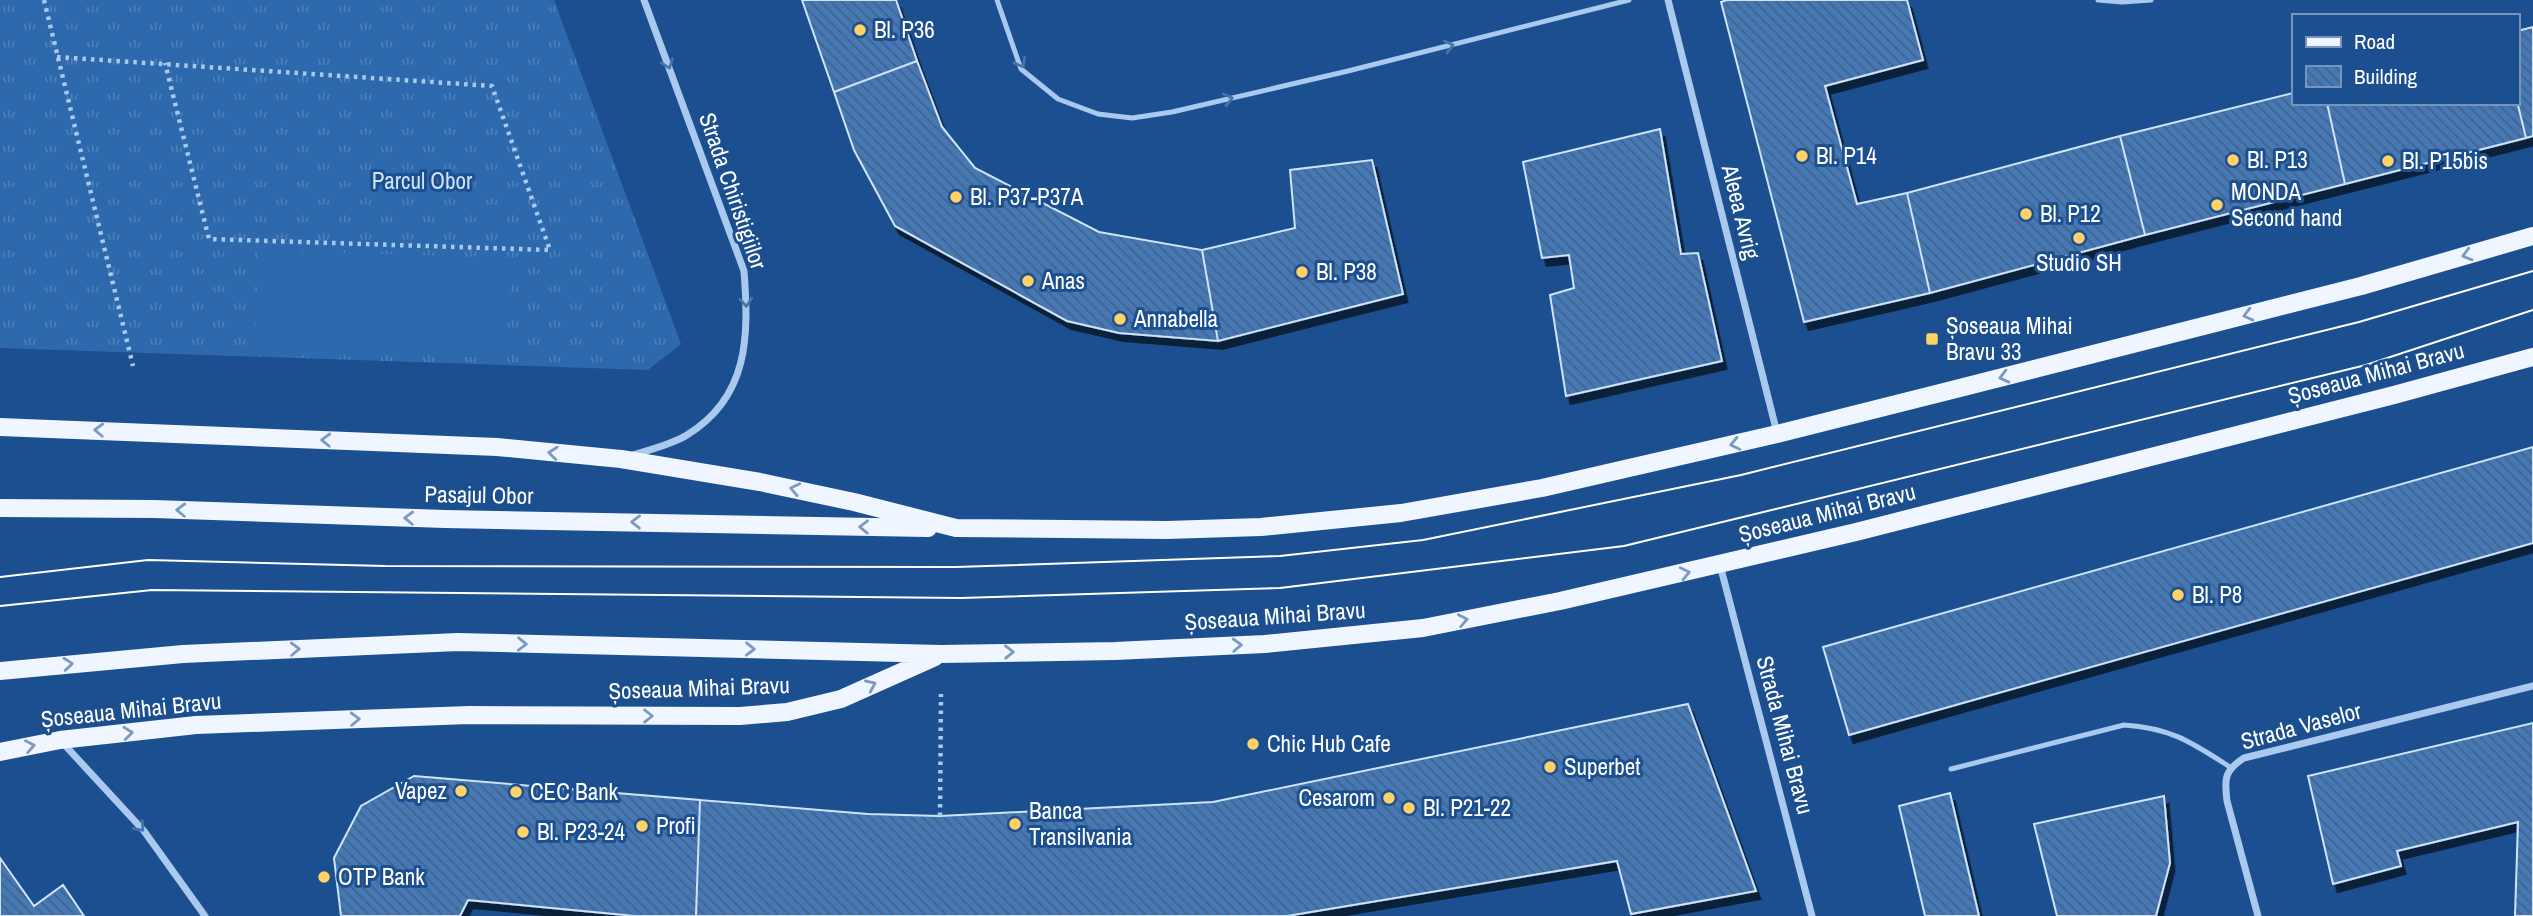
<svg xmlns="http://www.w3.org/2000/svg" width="2533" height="916" viewBox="0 0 2533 916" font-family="'Archivo Narrow',sans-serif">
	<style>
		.grass { fill: url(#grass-tufts) }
		.pitch { fill: #2e69ad }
		.building { fill: url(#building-back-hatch); stroke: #cfe3fa; stroke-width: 2; filter: url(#shadow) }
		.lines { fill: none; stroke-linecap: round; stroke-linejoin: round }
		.path { stroke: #a9c9ee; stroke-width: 4.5; stroke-dasharray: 3.5 5; stroke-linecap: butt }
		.lane { stroke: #a9c9ee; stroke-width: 5 }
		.street { stroke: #a9c9ee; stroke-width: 7 }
		.primary { stroke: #f0f6ff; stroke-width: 18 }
		.tram { stroke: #fff; stroke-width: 2 }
		.oneway { stroke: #4674ac }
		.oneway2 { stroke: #7b9ac1 }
		.poi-dot { fill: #ffd166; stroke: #1b4f8f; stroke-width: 2.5 }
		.labels { text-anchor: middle; stroke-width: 6; stroke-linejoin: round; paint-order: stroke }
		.poi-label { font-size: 23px; fill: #fff; stroke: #1b4f8f; text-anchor: start }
		.park-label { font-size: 23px; fill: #cfe3fa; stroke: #1b4f8f }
		.street-label { font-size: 23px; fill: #fff; stroke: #1b4f8f }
	</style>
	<defs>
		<pattern id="grass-tufts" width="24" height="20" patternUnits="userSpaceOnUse" patternTransform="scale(1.75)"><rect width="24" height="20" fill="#2e69ad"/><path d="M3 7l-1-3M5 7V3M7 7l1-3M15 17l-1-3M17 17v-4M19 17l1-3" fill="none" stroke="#4d80b9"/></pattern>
		<pattern id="building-back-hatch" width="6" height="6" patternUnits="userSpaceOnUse" patternTransform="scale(1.75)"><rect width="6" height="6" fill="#4478b7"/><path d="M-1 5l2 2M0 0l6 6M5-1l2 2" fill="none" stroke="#486282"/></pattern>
		<filter id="shadow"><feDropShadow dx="4.5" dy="8" stdDeviation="0" flood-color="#0009"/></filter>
	</defs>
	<rect width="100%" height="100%" fill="#1b4f8f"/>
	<path class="grass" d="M0,0H554L681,344L648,370L0,348Z"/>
	<path class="pitch" d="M258,250L510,258L507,358L255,350Z"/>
	<path class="building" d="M802,0H896L917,61L834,92Z
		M1727,0H1907L1923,60L1825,86L1857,204L1907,193L1930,293L1804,322L1721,2Z
		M2533,27V136L2526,138L2517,101V31Z
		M917,61L942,127L975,168L1099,232L1202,250L1218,341L1119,333L1067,321L895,226L854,150L834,92Z
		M2293,93V103H2327L2345,184L2145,235L2120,136Z
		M2517,101L2526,138L2345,184L2327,103H2517Z
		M1660,129L1681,254L1698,253L1722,361L1566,396L1550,295L1574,288L1569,255L1542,258L1523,162Z
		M2120,136L2145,235L1930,293L1907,193Z
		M1372,160L1403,294L1218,341L1202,250L1295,228L1290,170Z
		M2533,447V543L1849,735L1823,647Z
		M1688,704L1756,891L1631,914L1617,861L1287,916H696L700,800L868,814L940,816L1213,802Z
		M2533,723V916H2515L2518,822L2397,851L2401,866L2333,884L2308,776Z
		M414,776L700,800L696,916H635L468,900L460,916H341L334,858L361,806Z
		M1950,793L1979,916H1925L1899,806Z
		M2164,796L2170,863L2156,916H2057L2034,824Z
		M0,858L34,906L63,885L84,916H0Z"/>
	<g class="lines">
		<path class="path" d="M44,0L133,366
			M57,57L492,86L550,250L209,239L165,63
			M940,816L941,694"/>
		<path class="lane" d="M997,0L1021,69L1058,99L1098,114L1132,118L1172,112L1348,71L1629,0
			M2098,0L2122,2L2151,0
			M1951,769L2124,725C2171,728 2191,742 2230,767"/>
		<path class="street" d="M1668,0L1777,433
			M630,456C648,450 671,445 687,435C749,397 749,336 744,271L644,0
			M1720,565L1812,916
			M61,741L144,831L205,916
			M2258,916L2227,801C2224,778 2225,770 2244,758L2533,686"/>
		<path class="primary" d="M0,427L497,447L621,459L760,482L854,502L956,528L1167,530L1261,527L1401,513L1542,488L1777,434L1948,391L2361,286L2533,236
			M0,508L154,509L445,519L928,528
			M0,671L183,654L458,642L941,654L1115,651L1265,644L1423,628L1560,601L1856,532L2394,395L2533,357
			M0,752L60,740L196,725L469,715L740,716L787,712L841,699L935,657"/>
		<path class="tram" d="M0,577L148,560L385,566L956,567L1280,556L1423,540L1741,475L2359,322L2533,271
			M0,606L152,590L961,598L1280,588L1624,546L2366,365L2533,310"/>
	</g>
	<defs><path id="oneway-chevron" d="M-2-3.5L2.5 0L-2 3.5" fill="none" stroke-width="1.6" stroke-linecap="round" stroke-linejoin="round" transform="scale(1.75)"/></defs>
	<g class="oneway">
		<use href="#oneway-chevron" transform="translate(1449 46) rotate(-14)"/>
		<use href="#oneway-chevron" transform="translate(1021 63) rotate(61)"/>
		<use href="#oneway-chevron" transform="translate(668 64) rotate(70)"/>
		<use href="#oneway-chevron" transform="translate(1228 99) rotate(-13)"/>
		<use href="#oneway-chevron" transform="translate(746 302) rotate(86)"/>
		<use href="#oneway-chevron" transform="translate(140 827) rotate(49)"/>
	</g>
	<g class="oneway2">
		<use href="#oneway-chevron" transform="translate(2467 255) rotate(164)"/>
		<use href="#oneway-chevron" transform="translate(2248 315) rotate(166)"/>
		<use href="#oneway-chevron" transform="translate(2004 377) rotate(166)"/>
		<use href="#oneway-chevron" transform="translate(99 430) rotate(-178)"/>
		<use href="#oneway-chevron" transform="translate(326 440) rotate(-178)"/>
		<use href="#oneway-chevron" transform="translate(1735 444) rotate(167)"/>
		<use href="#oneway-chevron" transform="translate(553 453) rotate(-174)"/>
		<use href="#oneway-chevron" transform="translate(795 489) rotate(-168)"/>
		<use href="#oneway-chevron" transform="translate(181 510) rotate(-178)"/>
		<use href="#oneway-chevron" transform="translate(409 518) rotate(-178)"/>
		<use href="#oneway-chevron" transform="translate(636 522) rotate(-179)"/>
		<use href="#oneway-chevron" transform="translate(864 527) rotate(-179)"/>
		<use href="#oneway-chevron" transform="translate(1685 573) rotate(-13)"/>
		<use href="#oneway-chevron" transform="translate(1463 620) rotate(-11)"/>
		<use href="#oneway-chevron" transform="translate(522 644) rotate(1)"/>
		<use href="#oneway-chevron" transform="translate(1237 645) rotate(-2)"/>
		<use href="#oneway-chevron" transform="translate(295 649) rotate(-2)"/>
		<use href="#oneway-chevron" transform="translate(750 649) rotate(1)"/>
		<use href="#oneway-chevron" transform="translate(1009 652) rotate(-1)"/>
		<use href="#oneway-chevron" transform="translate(68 664) rotate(-5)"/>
		<use href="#oneway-chevron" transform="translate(871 685) rotate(-24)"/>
		<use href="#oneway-chevron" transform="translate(648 716)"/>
		<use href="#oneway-chevron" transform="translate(355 719) rotate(-2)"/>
		<use href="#oneway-chevron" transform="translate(128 733) rotate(-6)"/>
		<use href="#oneway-chevron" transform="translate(30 746) rotate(-11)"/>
	</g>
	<g class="poi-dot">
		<circle cx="860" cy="30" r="7"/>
		<circle cx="1802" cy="156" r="7"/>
		<circle cx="2233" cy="160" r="7"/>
		<circle cx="2388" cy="161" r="7"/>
		<circle cx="956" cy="197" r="7"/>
		<circle cx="2217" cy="205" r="7"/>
		<circle cx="2026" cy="214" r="7"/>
		<circle cx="2079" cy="238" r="7"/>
		<circle cx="1302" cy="272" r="7"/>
		<circle cx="1028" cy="281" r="7"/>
		<circle cx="1120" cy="319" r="7"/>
		<rect x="1925" y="332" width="14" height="14" rx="3.5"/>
		<circle cx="2178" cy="595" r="7"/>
		<circle cx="1253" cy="744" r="7"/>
		<circle cx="1550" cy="767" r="7"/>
		<circle cx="461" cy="791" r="7"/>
		<circle cx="516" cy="792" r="7"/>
		<circle cx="1389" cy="798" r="7"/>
		<circle cx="1409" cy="808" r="7"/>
		<circle cx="1015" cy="824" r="7"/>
		<circle cx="642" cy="826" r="7"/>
		<circle cx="523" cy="832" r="7"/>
		<circle cx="324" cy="877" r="7"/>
	</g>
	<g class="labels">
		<g class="poi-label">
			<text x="874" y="38">Bl. P36</text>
			<text x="1816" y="164">Bl. P14</text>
			<text x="2247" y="168">Bl. P13</text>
			<text x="2402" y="169">Bl. P15bis</text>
			<text x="2231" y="200">MONDA<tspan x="2231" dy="26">Second hand</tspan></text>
			<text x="970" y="205">Bl. P37-P37A</text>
			<text x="2040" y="222">Bl. P12</text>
			<text x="2079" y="271" text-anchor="middle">Studio SH</text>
			<text x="1316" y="280">Bl. P38</text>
			<text x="1042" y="289">Anas</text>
			<text x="1134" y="327">Annabella</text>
			<text x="1946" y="334">Șoseaua Mihai<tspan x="1946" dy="26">Bravu 33</tspan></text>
			<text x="2192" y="603">Bl. P8</text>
			<text x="1267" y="752">Chic Hub Cafe</text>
			<text x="1564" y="775">Superbet</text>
			<text x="447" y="799" text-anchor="end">Vapez</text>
			<text x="530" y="800">CEC Bank</text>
			<text x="1375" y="806" text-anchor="end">Cesarom</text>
			<text x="1423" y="816">Bl. P21-22</text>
			<text x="1029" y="819">Banca<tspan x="1029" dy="26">Transilvania</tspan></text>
			<text x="656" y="834">Profi</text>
			<text x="537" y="840">Bl. P23-24</text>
			<text x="338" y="885">OTP Bank</text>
		</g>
		<g class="park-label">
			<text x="422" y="189">Parcul Obor</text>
		</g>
		<g class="street-label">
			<text transform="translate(733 191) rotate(71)" y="8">Strada Chiristigiilor</text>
			<text transform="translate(1741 212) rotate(76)" y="8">Aleea Avrig</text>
			<text transform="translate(2376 373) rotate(-15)" y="8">Șoseaua Mihai Bravu</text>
			<text transform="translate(479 495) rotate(1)" y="8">Pasajul Obor</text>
			<text transform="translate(1827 513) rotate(-14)" y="8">Șoseaua Mihai Bravu</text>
			<text transform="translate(1275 616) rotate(-4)" y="8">Șoseaua Mihai Bravu</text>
			<text transform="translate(699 688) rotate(-2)" y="8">Șoseaua Mihai Bravu</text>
			<text transform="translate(131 710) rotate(-6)" y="8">Șoseaua Mihai Bravu</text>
			<text transform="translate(2301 726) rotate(-15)" y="8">Strada Vaselor</text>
			<text transform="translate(1785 735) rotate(75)" y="8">Strada Mihai Bravu</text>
		</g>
	</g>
	<rect x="2292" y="14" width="228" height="91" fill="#1b4f8f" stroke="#7695bc" stroke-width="2"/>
	<rect x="2306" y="37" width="35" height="10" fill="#f0f6ff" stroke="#7695bc" stroke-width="2"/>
	<text x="2354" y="49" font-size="21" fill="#ffffff">Road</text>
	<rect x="2306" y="66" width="35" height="21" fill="url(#building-back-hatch)" stroke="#7695bc" stroke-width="2"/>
	<text x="2354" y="84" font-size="21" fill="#ffffff">Building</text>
</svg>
